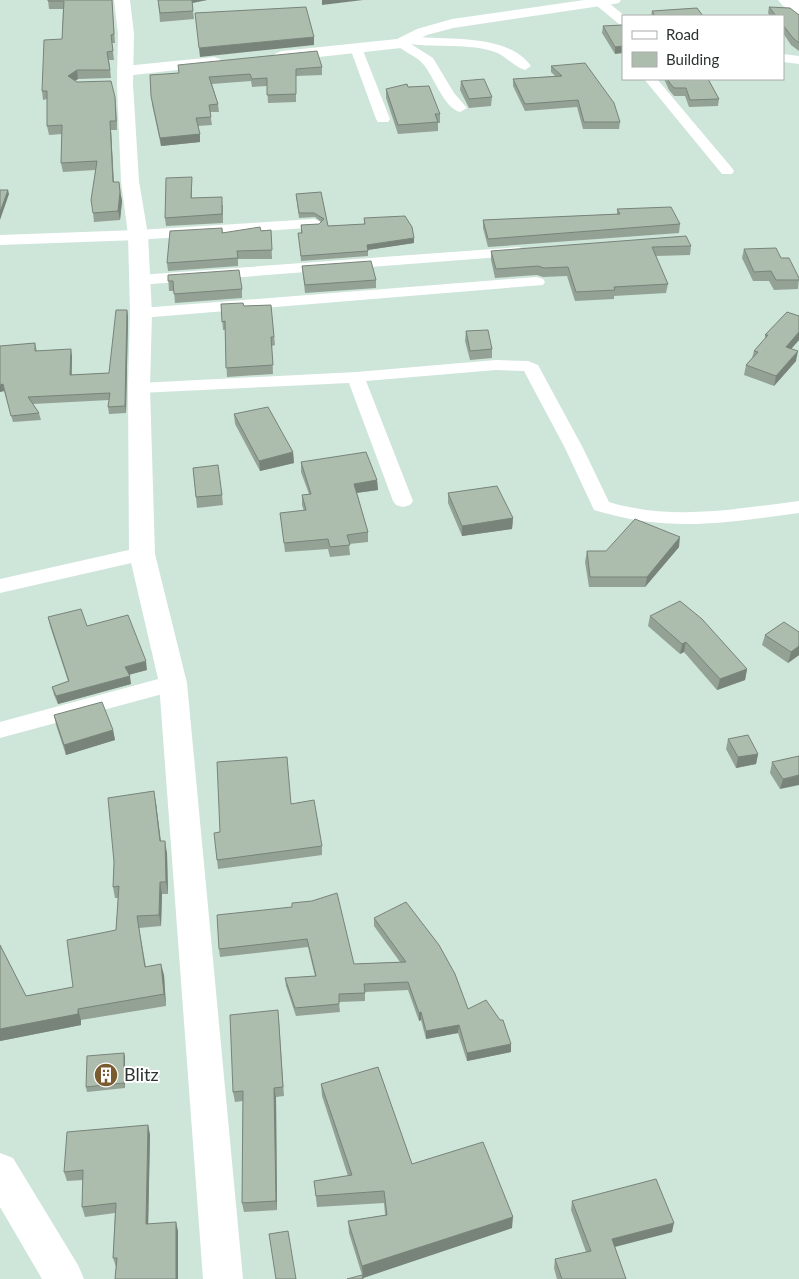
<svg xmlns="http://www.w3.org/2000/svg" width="799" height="1279" viewBox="0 0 799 1279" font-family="Lato,sans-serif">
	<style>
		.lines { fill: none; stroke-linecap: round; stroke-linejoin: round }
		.minor { fill: #fff; fill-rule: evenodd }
		.tertiary { fill: #fff; fill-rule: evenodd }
		.secondary { fill: #fff; fill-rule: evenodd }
		.wall { fill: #94a295 }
		.shaded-wall { fill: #788479 }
		.building { fill: #acbcad; stroke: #788479 }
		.labels { text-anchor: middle; stroke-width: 4; stroke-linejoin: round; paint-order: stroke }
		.near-poi-label { font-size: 18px; fill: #2b3430; stroke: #fff; text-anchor: start }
	</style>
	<rect width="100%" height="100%" fill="#cee5da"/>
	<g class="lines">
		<path class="minor" d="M595,0H605L625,16H623V25L619,24L596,5L594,2Z
			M784,0H792L799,8V20C792,18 786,9 782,3Z
			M407,36C445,41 506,32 531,66L525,70C514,67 506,56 495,52C469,43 438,48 411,44L433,58L454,93L467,108L460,112C444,108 434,77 424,65C416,55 402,52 395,43Z
			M356,44L362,48L390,119L388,122H378L376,119L350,48Z
			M783,54L799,56V64L783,62Z
			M644,79H657L732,168L734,171L732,174H722Z
			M314,219L319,221L322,224L319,227L138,240L0,245V235L138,230Z
			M519,247L525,249L527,252L525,255L139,285L133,283L131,280L133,277L139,275Z
			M537,277L543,279L545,282L543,285L141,318L135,316L133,313L135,310L141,308Z
			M496,360L528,361L538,365L583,448L609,502C671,521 736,509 799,501V513C724,523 669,533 594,510L565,448L524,371L496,370L366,381L413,501L410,505L403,507L396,505L393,501L349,383L139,393L133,392L130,388L133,384L139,383L356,372Z
			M142,547L149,549L152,554L149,559L0,593V579Z
			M173,675L181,677L184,683L181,689L0,738V722Z"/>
		<path class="tertiary" d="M584,0H621L619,3L614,4L453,28L427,35L401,48L282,61L276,59L274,56L276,53L282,51L397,39L417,29L452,19Z
			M778,0H799V8L783,6Z
			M214,57L220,59L222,62L220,65L125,76L119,74L117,71L119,68L125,66Z"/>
		<path class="secondary" d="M114,0H130L134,34L133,84L139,181L148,235L152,313L150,388L155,554L187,683L243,1279H203L159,683L129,554L128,388L130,313L128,235L121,181L117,84L118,34Z
			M0,1153L13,1158L78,1265L84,1279H42L0,1207Z"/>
	</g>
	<path class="wall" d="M48,0H112L115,43H112L114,60H109L111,78L78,79L75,81L115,97L117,130H111L114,182H119L122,201L120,220L94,222L93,213L95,170L63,172L61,163L62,134L49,135L47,126V99L43,100L42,91L62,39L63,9H49Z
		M158,0H207L192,3L194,19L160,22Z
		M769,7L799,15V51L791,45L783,33V16H770L768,13Z
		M652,11L703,16H651Z
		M623,25L615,54L602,33L603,26Z
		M551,66L620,122L619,129H583L577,107L525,111L513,86V79L555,76L551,72Z
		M322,67V75L296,76V102L268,103L267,86L252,87L251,81L212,84L218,104L219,112H210L212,125L198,126L200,142L161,146L152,104L150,75Z
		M664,79H708L719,99L718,106L689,107L685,96H674L669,90Z
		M461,81L492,97L491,106L469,108L460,90Z
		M408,87L440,114V123H438V131L398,134L386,98V89Z
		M192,185V198L223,205V223L166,226L165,218Z
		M321,192L328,226L364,224V218L414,238V243L368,250V256L301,261L299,238L301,233V225L319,224L321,222L315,217L299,218L296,194Z
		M617,209L680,224L679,233L488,247L483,228V220L617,214Z
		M222,228L223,233L271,230L272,259H238V266L168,271L167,263Z
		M691,246L690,255L656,256L668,284L666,293L614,296V299L575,301L567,276L543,277L537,275L495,278L491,260V251Z
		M744,249L781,258L799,278L798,289L774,290L769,281H753L742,258Z
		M302,266L376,280V288L305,293Z
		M168,275L242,289V298L175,303L174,291H169Z
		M221,304L244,306L271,305L275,345L272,346L273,374L227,377L225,330H223Z
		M127,310L128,317L126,413L109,414L108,407L109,400L33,404L39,413L41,420L13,422L4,391L0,392V346L35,343L37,351L72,356V375L109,373Z
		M799,316V340L791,349L796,361L774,386L744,375L746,365L752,358L754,351L765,339V335Z
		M466,331L492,349V358L470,360L465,341Z
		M234,414L293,452L294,463L260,471L235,424Z
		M301,462L377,480L378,490L357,493L368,532V542L349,544L350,555L330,557L328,549L285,552L280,513L304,511L302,505V495L309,494L301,472Z
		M193,468L222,495L223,505L197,508Z
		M448,493L513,518L512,529L462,536L448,503Z
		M679,547L645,587H589L585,562L587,551H606Z
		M650,616L747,669L745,680L717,690L684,652L680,654L648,626Z
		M48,617L87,626L147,670L129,675L131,684L58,704L54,695L52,687L68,681L50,626Z
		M799,632V655L788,663L762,645L765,635Z
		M54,715L113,730L115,740L66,755L56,725Z
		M728,739L758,754L756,764L736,768L726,749Z
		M799,756L780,789L770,773L772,762Z
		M156,803L161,841L167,853L168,894H162L161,926L139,928L146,967L164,975L166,1006L81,1020V1025L0,1041V945L26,996L73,987L116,930L118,898H115L113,887Z
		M291,804L322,846V855L218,869L217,860L220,832Z
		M292,907L354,964L400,962L374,926V918L468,1009L511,1052L467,1061L458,1033L426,1039L421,1020L419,1021L408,990L365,992V1001L339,1002L340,1012L296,1016L286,986L285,978L315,976L308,947L220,957L219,949Z
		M279,1020L284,1096L276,1097L277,1210L244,1212L242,1203L243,1101L235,1102L233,1092Z
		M124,1053L125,1058V1088L87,1092L86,1087Z
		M321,1084L412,1164L512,1228L363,1278L349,1233L348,1221L385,1215L384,1203L317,1207L314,1181L348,1176L322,1096Z
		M148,1125L150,1135L148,1224L178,1231V1279H115L116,1267L113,1258L115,1213L85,1217L82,1207L83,1180L67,1181L64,1172Z
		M572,1201L672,1232L615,1247L626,1279H557L554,1268L555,1259L586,1252L571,1210Z"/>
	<path class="shaded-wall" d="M192,0H207L192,3Z
		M322,0H363L322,5Z
		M314,37V45L200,57L199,48Z
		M623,46V53L615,54V47Z
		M77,70L78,79L69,84L68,76Z
		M115,97L116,106L117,130L116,121Z
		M110,121L111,130L114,191L113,182Z
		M200,134V142L161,146L160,138Z
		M8,190L9,194L0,220V212Z
		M120,192L122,201L120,220L118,211Z
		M414,238V243L367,250V245Z
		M127,310L128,317L126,413L125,406Z
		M799,332V340L784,357L786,347Z
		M71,349L72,356L71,382L70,375Z
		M798,351L796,361L774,386L776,376Z
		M3,384L4,391L0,392V385Z
		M293,452L294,463L260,471L259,461Z
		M377,480L378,490L355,493L354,484Z
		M513,518L512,529L462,536V526Z
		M680,537L679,547L645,587L647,577Z
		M686,642L684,652L680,654L682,644Z
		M799,646V655L788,663L791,652Z
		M146,661L147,670L127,675L125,667Z
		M747,669L745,680L717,690L720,679Z
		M130,676L131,684L58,704L56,696Z
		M113,730L115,740L66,755L64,745Z
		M758,754L756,764L736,768L738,757Z
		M799,775V785L780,789L783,779Z
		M154,791L156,803L162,853L160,841Z
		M165,841L167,853L168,894L166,882Z
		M160,882L162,894L161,926L159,915Z
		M161,964L164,975L166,1006L164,994Z
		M78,1009L81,1020V1025L0,1041V1029Z
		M421,1012V1020L419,1021V1013Z
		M459,1025L458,1033L426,1039V1031Z
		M511,1044V1052L467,1061V1053Z
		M124,1053L125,1058V1088L124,1083Z
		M274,1088L276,1097L277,1210L276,1201Z
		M148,1125L150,1135L148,1233L146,1224Z
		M513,1217L512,1228L363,1278L362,1266Z
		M176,1222L178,1231V1279H176Z
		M674,1223L672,1232L610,1248L612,1239Z"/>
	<path class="building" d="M48,0H112L114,34L111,35L113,51L107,52L110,70H77L68,76L77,82L111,81L115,97L116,121H110L113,182H119L120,192L118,211L93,213L91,200L97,161L61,163L62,125L47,126V91H42L44,40L62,39L64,1H48Z
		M158,0H192L193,11L160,13Z
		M306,7L314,37L199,48L195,13Z
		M769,7L790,8L799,15V43L793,38L783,25V16H776Z
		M697,8L703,16H655L652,11Z
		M623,25V46L615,47L603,26Z
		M317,51L322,67L296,69V94L267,95V78L252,79L250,74L209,77L218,104L209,105L211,117L196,118L200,134L160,138L151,96L150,75L179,73L178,65Z
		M585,63L614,103L620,122H584L578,100L525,104L513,79L562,76L551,66Z
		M484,79L492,97L469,99L461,81Z
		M668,79H708L719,99L690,100L686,88H674L669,82Z
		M407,84L408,87L429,86L440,114H435L438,122L398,125L386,89Z
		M192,177L191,198L222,197V214L165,218L166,178Z
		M0,190H8L0,212Z
		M321,192L328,226L365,224L364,218L405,216L412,227L414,238L367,245L368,251L301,256L298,233H302L301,225L319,224L324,219L314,213H299L296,194Z
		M671,207L680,224L488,239L483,220L620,214L617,209Z
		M260,227L261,231L271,230L272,250L237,251L238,258L167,263L170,231L222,228V233Z
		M686,236L691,246L652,247L668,284L614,287L615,290L576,292L568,267L544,268L538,266L496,269L491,251Z
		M776,248L781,258H789L799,278V280H776L771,271L754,272L744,249Z
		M371,261L376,280L305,285L302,266Z
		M239,270L242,289L174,294L173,281H168V275Z
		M243,303L244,306L271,305L274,337H271L273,365L226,368L225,321L222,322L221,304Z
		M116,310H127L125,406L108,407L110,393L28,397L39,413L11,416L3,384L0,385V346L35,343V351L71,349L70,375L109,373Z
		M787,312L799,316V332L786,347L798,351L776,376L746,365L758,352L754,351L768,335H765Z
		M488,330L492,349L470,351L466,331Z
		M268,407L293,452L259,461L234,414Z
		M366,452L377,480L354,484L368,532L347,535L350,545L330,547L328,539L284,543L280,513L306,510L302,495L311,494L301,462Z
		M218,465L222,495L196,497L193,468Z
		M497,486L513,518L462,526L448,493Z
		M635,519L680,537L647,577H590L587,551H606Z
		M680,601L702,619L747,669L720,679L686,642L682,644L650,616Z
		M81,609L87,626L128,615L146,661L125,667L130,676L56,696L52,687L69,681L48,617Z
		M784,622L799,632V646L791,652L765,635Z
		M102,702L113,730L64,745L54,715Z
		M748,735L758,754L738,757L728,739Z
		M799,756V775L783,779L772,762Z
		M287,757L291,804L314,800L322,846L217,860L214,833L220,832L217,762Z
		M154,791L160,841H165L166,882H160L159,915L137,916L145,967L161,964L164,994L78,1009V1014L0,1029V945L26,996L73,987L67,940L116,930L119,886L113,887L114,862L108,798Z
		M337,893L354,964L406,962L374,918L406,902L439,945L455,974L468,1009L486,1000L500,1020H503L511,1044L467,1053L459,1025L426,1031L421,1012L419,1013L408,982L364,984L365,993L339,994V1004L295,1008L285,978L316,976L307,939L219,949L217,915L292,907V903L312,901Z
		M278,1010L283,1087L274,1088L276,1201L242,1203L243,1091L233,1092L230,1015Z
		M124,1053V1083L86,1087L87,1056Z
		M378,1067L412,1164L483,1142L513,1217L362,1266L348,1221L387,1215L384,1191L316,1196L314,1181L352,1175L321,1084Z
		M148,1125L146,1224L176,1222V1279H115L117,1258H113L116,1203L82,1207L83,1170L64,1172L67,1132Z
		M656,1179L674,1223L612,1239L626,1279H562L555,1259L591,1251L572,1201Z
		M288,1231L296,1279H276L269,1234Z
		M362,1275L363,1279H347Z"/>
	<defs>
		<g id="building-disc" transform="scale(1.25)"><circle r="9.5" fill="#7a5b30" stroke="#fff"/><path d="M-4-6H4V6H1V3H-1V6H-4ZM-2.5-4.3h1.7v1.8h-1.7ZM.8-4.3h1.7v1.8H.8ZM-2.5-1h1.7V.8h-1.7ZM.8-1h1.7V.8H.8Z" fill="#fff"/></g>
	</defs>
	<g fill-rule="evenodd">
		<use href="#building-disc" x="106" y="1075"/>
	</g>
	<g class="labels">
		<g class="near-poi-label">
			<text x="124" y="1081">Blitz</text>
		</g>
	</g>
	<rect x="622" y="15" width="162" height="65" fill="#ffffff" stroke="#aaaeac"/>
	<rect x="632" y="31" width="25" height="8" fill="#ffffff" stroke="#aaaeac"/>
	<text x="666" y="40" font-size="15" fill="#2b3430">Road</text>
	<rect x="632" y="52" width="25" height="15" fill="#acbcad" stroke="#aaaeac"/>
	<text x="666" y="65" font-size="15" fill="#2b3430">Building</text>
</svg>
